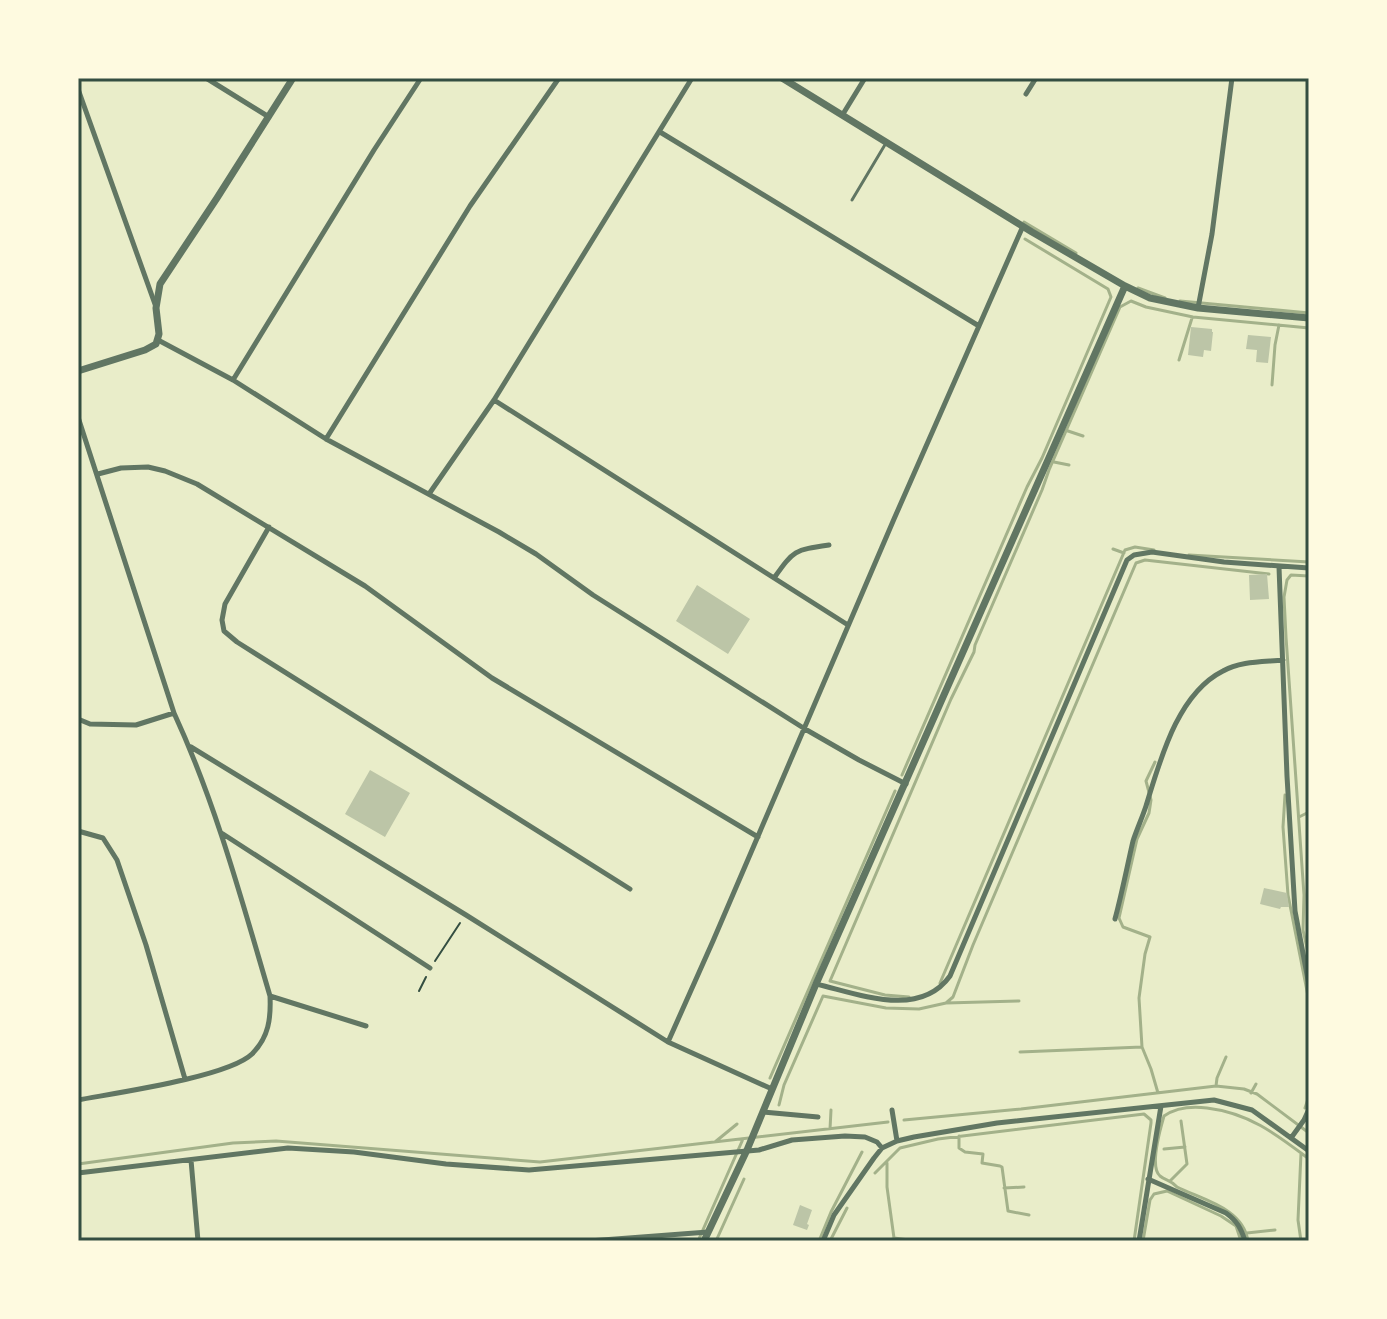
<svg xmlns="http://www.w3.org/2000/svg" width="1387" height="1319" viewBox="0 0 1387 1319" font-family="'PT Sans Narrow',sans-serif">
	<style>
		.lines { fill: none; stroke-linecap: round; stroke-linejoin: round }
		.stream { stroke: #a3b18a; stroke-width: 3 }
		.building { fill: #bcc5a7 }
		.path { stroke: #344e41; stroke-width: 2 }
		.service { stroke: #617663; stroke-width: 3 }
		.minor { stroke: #617663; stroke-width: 5 }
		.tertiary { stroke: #617663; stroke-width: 7 }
		.neatline { fill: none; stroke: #344e41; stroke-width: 3 }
	</style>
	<rect width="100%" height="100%" fill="#e9edc9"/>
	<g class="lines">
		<path class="stream" d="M1024,222L1076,253
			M1138,288L1165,298
			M1180,301L1309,313
			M1179,360L1192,318
			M1272,385L1275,345L1279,325
			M1068,431L1083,436
			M1054,462L1069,465
			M1113,549L1124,553
			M1189,555L1309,562
			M1309,576L1291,575L1287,580L1284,597L1286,637L1304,895L1303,930L1309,957
			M1155,762L1146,781L1151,800L1149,813L1137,839L1119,918L1123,927L1150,937L1145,954L1139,998L1142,1047L1151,1069L1158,1093
			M902,775L1027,487L1042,458L1111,297L1108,289L1025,239
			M1285,795L1283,827L1288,895L1309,1001
			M1299,817L1309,812
			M940,983L1125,550L1135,547L1154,550
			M909,997L885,995L830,981L951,699L974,652L975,645L1042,490L1049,470L1120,307L1131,301L1146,307L1193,317L1309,328
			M946,1003L953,997L973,945L1136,563L1145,560L1269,574
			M1020,1052L1142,1047
			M770,1078L895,791
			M1216,1086L1217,1078L1226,1057
			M1251,1093L1256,1084
			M779,1105L784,1085L823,996L886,1008L919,1009L946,1003L1019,1001
			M1305,1108L1309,1096
			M904,1120L1021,1109L1216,1086L1244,1089L1257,1094L1309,1133
			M830,1129L831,1110
			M959,1136V1148L965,1152L983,1154L982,1163L1000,1166L1002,1167L1008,1211L1029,1215
			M715,1142L737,1124
			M1164,1149L1185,1147
			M887,1163V1187L894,1238
			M78,1164L233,1143L276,1141L540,1162L888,1122
			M875,1173L900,1148L938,1139L1144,1114L1151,1120V1123L1134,1241
			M1171,1180L1187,1164L1181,1121
			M1004,1188L1024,1187
			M1247,1233L1275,1230
			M698,1241L743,1139
			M716,1241L744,1179
			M819,1241L831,1212L862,1152
			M830,1241L847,1208
			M890,1241L894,1238L916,1241
			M1143,1241L1150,1200L1154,1194L1167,1191L1221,1216L1236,1226L1241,1241
			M1248,1241C1243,1208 1203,1200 1177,1187C1171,1180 1166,1181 1160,1176C1149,1166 1160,1130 1164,1116C1177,1107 1191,1106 1207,1108C1249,1113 1276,1134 1309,1159
			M1301,1241L1298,1220L1301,1153"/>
	</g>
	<path class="building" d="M1191,327L1212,329V332H1213L1211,351L1204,350L1203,357L1188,355Z
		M1248,335L1271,337L1268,363L1256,362L1257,350L1246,349Z
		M1267,574L1269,599L1250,600L1249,575Z
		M697,585L750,619L728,654L676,621Z
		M370,770L410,793L385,837L345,814Z
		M1264,888L1287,893L1289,907H1281L1280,909L1260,904Z
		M800,1205L812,1210L807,1224L809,1225L807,1230L793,1225Z"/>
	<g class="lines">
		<path class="path" d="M435,961L460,923
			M419,991L426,977"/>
		<path class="service" d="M852,200L886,143"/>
		<path class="minor" d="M206,78L269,117
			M78,89L156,307
			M1026,94L1036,78
			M843,114L865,78
			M660,132L979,326
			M1198,308L1212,234L1232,78
			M158,340L233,380L326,439L499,532L536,554L593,595L805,729L859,760L906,784
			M233,380L374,150L421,78
			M494,400L848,625
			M78,417L174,713C216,804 242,901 270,996C271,1018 269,1037 252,1054C228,1077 115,1093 78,1100
			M326,439L470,206L559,78
			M98,474L121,468L148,467L165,471L197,484L365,586L492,678L758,837
			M429,494L494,400L692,78
			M269,527L225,604L222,620L224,631L237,642L630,889
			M1279,567L1287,776L1295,911L1309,985
			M774,578C794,550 794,550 829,545
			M78,719L90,724L136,725L174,713
			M191,747L466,915L668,1042L772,1089
			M78,831L103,838L117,860L146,945L185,1079
			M223,834L430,968
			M1115,919C1122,893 1127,867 1133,841C1137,829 1142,818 1146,806C1160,761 1177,694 1223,671C1240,661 1264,662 1283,660
			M816,984C859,994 919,1019 950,976L1127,560L1134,555L1152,552L1224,562L1309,568
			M270,996L366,1026
			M668,1042L713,941L894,519L1023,226
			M892,1110L897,1141
			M763,1112L818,1117
			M1291,1138L1304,1120L1309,1109
			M191,1160L198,1241
			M78,1173L288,1148L354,1152L446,1164L529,1170L759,1150L792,1140L845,1136L865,1137L877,1142L882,1148
			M1148,1179L1226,1213C1237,1221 1241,1228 1245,1241
			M589,1241L708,1232
			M823,1241L834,1215L874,1158L882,1148L897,1141L914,1137L997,1123L1214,1100L1252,1110L1309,1151
			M1139,1241L1161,1106"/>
		<path class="tertiary" d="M782,78L1032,232L1125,286L1150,298L1198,308L1309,318
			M78,371L145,350L156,344L159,334L156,308L160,284L217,198L293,78
			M704,1241L747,1150L816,984L1125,286"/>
	</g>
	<rect width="1387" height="1319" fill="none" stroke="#fefae0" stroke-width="160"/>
	<rect x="80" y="80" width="1227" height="1159" class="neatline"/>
</svg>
